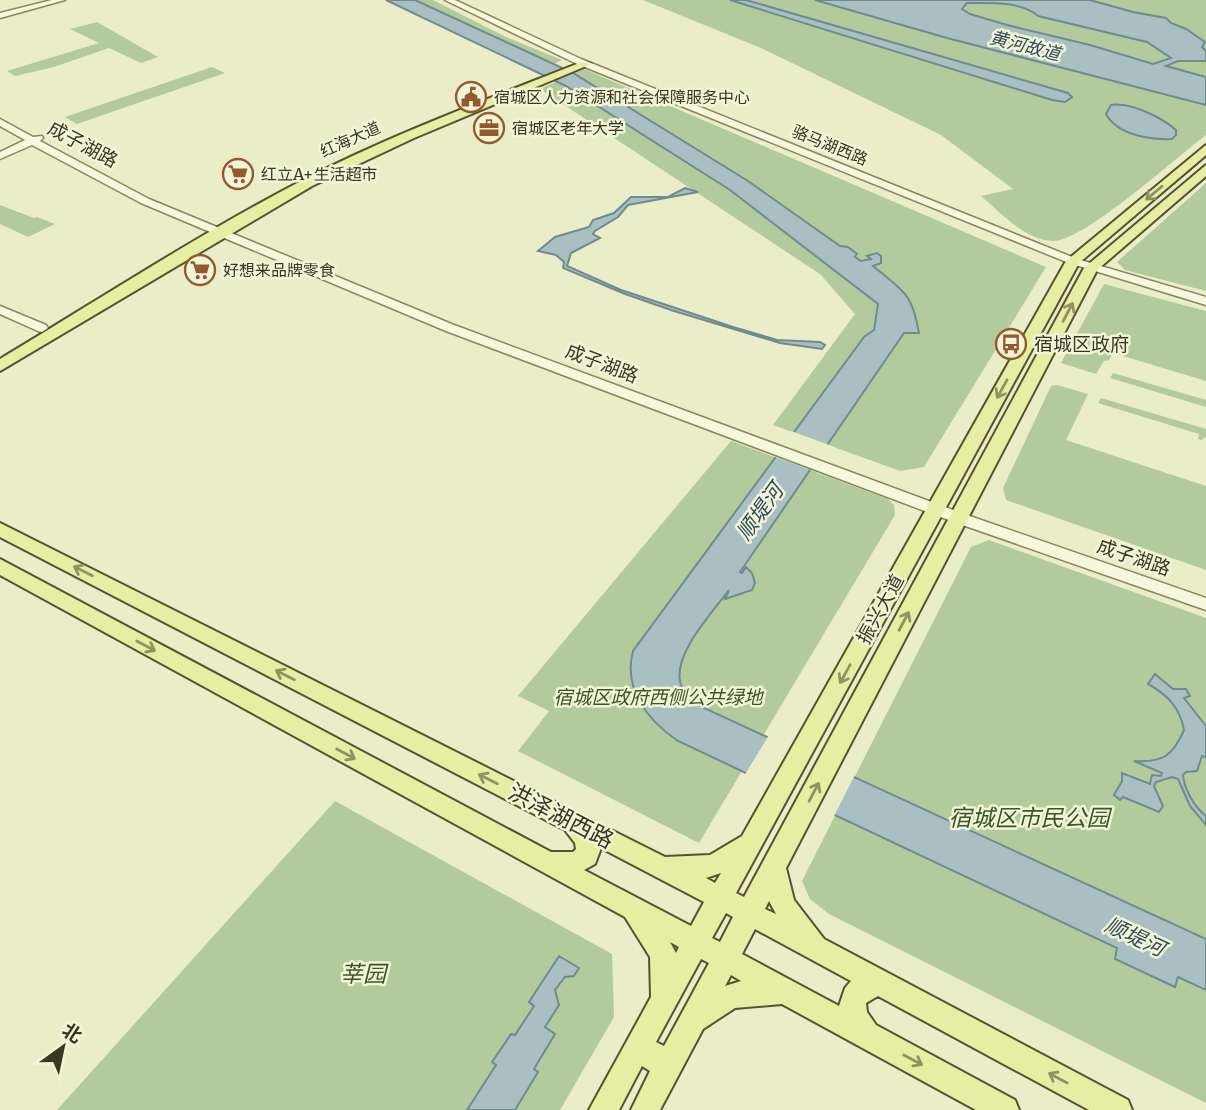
<svg xmlns="http://www.w3.org/2000/svg" width="1206" height="1110" viewBox="0 0 1206 1110" font-family="Merriweather,'Noto Sans SC',serif">
	<style>
		.green { fill: #b3cb9c }
		.water { fill: #a9bfc1; stroke: #708b90; stroke-width: 2; fill-rule: evenodd }
		.pier { fill: #e9edc8 }
		.lines { fill: none; stroke-linecap: round; stroke-linejoin: round }
		.minor-casing { stroke: #88865e; stroke-width: 3 }
		.major-casing { stroke: #575232; stroke-width: 4 }
		.minor { fill: #f5f8dc; fill-rule: evenodd }
		.major { fill: #e6eea3; fill-rule: evenodd }
		.oneway { stroke: #909262 }
		.labels { text-anchor: middle; stroke-width: 5; stroke-linejoin: round; paint-order: stroke }
		.far-poi-label { font-size: 16px; fill: #3a3721; stroke: #f1f5d8; text-anchor: start }
		.far-street-label { font-size: 16px; fill: #3a3721; stroke: #f1f5d8 }
		.far-water-label { font-size: 18px; font-style: italic; fill: #314b58; stroke: #f1f5d8 }
		.street-label { font-size: 19px; fill: #3a3721; stroke: #f1f5d8 }
		.poi-label { font-size: 19px; fill: #3a3721; stroke: #f1f5d8; text-anchor: start }
		.park-label { font-size: 19px; font-style: italic; fill: #385528; stroke: #f1f5d8 }
		.water-label { font-size: 21px; font-style: italic; fill: #314b58; stroke: #f1f5d8 }
		.near-street-label { font-size: 23px; fill: #3a3721; stroke: #f1f5d8 }
		.near-park-label { font-size: 23px; font-style: italic; fill: #385528; stroke: #f1f5d8 }
	</style>
	<rect width="100%" height="100%" fill="#e9edc8"/>
	<path class="green" d="M415,0H433L504,36L562,60L554,64Z
		M643,0H1206V135C1178,156 1083,242 1053,241C1025,240 1001,213 981,196L1013,189L941,135L761,48Z
		M97,22L158,57L141,63L109,48L54,67L15,76L7,71L99,43L70,29Z
		M212,67L225,73L77,124L65,117Z
		M584,69L1046,267L924,467L900,471L773,425L855,314L820,274L540,89Z
		M1206,183V291L1125,270L1117,262Z
		M0,205L34,218L37,217L55,224L28,237L0,224Z
		M1104,284L1206,311V381L1113,353L1109,360L1104,361L1096,374L1061,363Z
		M1113,373L1206,400V407L1110,378Z
		M1057,385L1088,394L1066,440L1206,486V570L1006,500L1003,488L1051,386Z
		M1101,398L1206,429V437L1201,440L1198,439L1199,434L1098,403Z
		M731,441L888,499L894,505L895,515L699,843L518,751L549,711L518,696Z
		M989,540L1206,618V1103L829,914L810,899L802,881L971,547Z
		M335,801L612,954L614,1017L560,1110H57Z"/>
	<path class="water" d="M386,0H415L573,73L748,181L840,246L848,247L857,254L855,257L861,261L871,259L867,256L877,253L881,256V263L873,266C903,291 912,292 919,333H904L740,572L742,573L746,567L752,573L755,583L752,590L725,599L729,590C712,613 671,656 681,685C685,695 696,702 704,708L1206,939V990L1178,977L1175,987L1115,959L1117,948L678,741C647,720 623,689 633,651L864,337L874,330L878,304L730,190L566,86Z
		M730,0H746L1068,93L1072,97L1065,102L1052,100Z
		M815,0H1090L1133,12L1166,18L1171,23L1186,29L1205,42L1202,47L1206,51V61H1178L1166,66L1206,77V105L947,38ZM967,3C989,3 1021,1 1038,16L1147,42L1171,58L1153,64L1090,45L1007,25L970,14L962,9Z
		M1111,105C1131,102 1161,117 1176,130V135L1172,139C1151,140 1117,135 1106,114Z
		M685,188L698,192L628,205L618,217L595,231L593,234L600,238L571,253L567,266L621,290L733,327L777,340L820,342L825,345L822,349L780,343L674,311L625,294L563,268L564,262L556,255L538,251L555,237L589,227L593,220L614,213L631,197H668Z
		M1155,674L1173,689H1186L1190,696L1184,698L1206,726V757L1202,756L1197,771L1186,772L1183,775C1184,789 1195,808 1206,816V825L1190,806L1178,779L1172,777L1156,782L1154,786L1163,806L1159,812L1123,797L1120,800L1114,795L1122,781V773L1150,784L1152,775L1161,776L1162,773L1134,761C1162,763 1173,756 1184,730C1180,708 1168,695 1148,684Z
		M559,956L579,968L574,976L565,977L555,990L559,1005L545,1027L555,1034L534,1069L538,1072L515,1110H467L496,1065L492,1062L511,1034L515,1035L534,1006L529,1002Z"/>
	<path class="pier" d="M791,431L832,446L814,471L772,456Z
		M769,735L855,775L833,818L744,776Z"/>
	<g class="lines">
		<g class="minor-casing">
			<path id="minor" d="M52,0H65L0,18V13Z
				M445,0H455L581,59L1077,259L1206,297V305L1069,263L575,63Z
				M0,119L33,137L42,136L43,138L40,141L149,199L454,325L964,514L1206,598V610L954,522L446,331L141,203L32,145L0,159V152L25,140L0,126Z
				M0,306L46,325L48,328L42,332L38,331L0,314Z"/>
		</g>
		<g class="major-casing">
			<path id="major" d="M582,62L591,64L414,138L312,186L0,371V359C100,299 199,234 303,180C393,134 488,99 582,62Z
				M1206,145V155L1079,263L736,893L744,897L1084,268L1206,165V176L1097,270L786,868L794,900L824,939L1128,1100L1132,1110H1089L878,996L866,1003L867,1012L876,1025L1015,1100L1019,1110H976L782,1004L735,1008L703,1029L660,1110H631L650,1071L642,1066L619,1110H589L651,997L650,957L625,917L0,575V559L551,852H573L576,849L575,843L565,830L0,537V523L665,857L710,855L742,836L1066,261ZM601,848L704,902L691,926L584,870L595,864ZM721,873L715,883L706,878ZM769,901L776,914L765,909ZM726,913L733,917L720,942L712,938ZM755,929L851,981L845,988L839,1006L742,954ZM670,942L679,947L676,953ZM701,959L709,963L664,1046L656,1042ZM731,975L741,981L725,986Z"/>
		</g>
		<use href="#minor" class="minor"/>
		<use href="#major" class="major"/>
	</g>
	<defs><path id="oneway-shaft" d="M-6 0H5M1.5-3L5.5 0L1.5 3" fill="none" stroke-width="1.6" stroke-linecap="round" stroke-linejoin="round" transform="scale(1.75)"/></defs>
	<g class="oneway">
		<use href="#oneway-shaft" transform="translate(1154 193) rotate(140)"/>
		<use href="#oneway-shaft" transform="translate(1068 312) rotate(-62)"/>
		<use href="#oneway-shaft" transform="translate(1002 389) rotate(119)"/>
		<use href="#oneway-shaft" transform="translate(83 571) rotate(-153)"/>
		<use href="#oneway-shaft" transform="translate(904 621) rotate(-62)"/>
		<use href="#oneway-shaft" transform="translate(146 646) rotate(28)"/>
		<use href="#oneway-shaft" transform="translate(845 674) rotate(119)"/>
		<use href="#oneway-shaft" transform="translate(285 675) rotate(-153)"/>
		<use href="#oneway-shaft" transform="translate(346 754) rotate(28)"/>
		<use href="#oneway-shaft" transform="translate(488 779) rotate(-153)"/>
		<use href="#oneway-shaft" transform="translate(814 792) rotate(-62)"/>
		<use href="#oneway-shaft" transform="translate(913 1060) rotate(28)"/>
		<use href="#oneway-shaft" transform="translate(1058 1078) rotate(-152)"/>
	</g>
	<defs>
		<g id="civic-ring" transform="scale(1.575)"><circle r="9.5" fill="#f1f5d8" stroke="#955930" stroke-width="1.5"/><path d="M-.6-6.5H3V-4.5H.6V-3L4-1V1h2V6H-6V1h2V-1L-.6-3ZM-1.2 2.5V6h2.4V2.5Z" fill="#955930"/></g>
		<g id="office-ring" transform="scale(1.575)"><circle r="9.5" fill="#f1f5d8" stroke="#955930" stroke-width="1.5"/><path d="M-6-3h4V-5.5h4V-3h4V5H-6ZM-1-4.5V-3h2v-1.5ZM-6 0V1H6V0Z" fill="#955930"/></g>
		<g id="supermarket-ring" transform="scale(1.575)"><circle r="9.5" fill="#f1f5d8" stroke="#955930" stroke-width="1.5"/><path d="M-6-5.5h2.5l.6 2H6L4.5 2H-2.5L-4.4-4H-6ZM-1.5 3.2a1.3 1.3 0 1 0 .1 0ZM3 3.2a1.3 1.3 0 1 0 .1 0Z" fill="#955930"/></g>
		<g id="bus-ring" transform="scale(1.575)"><circle r="9.5" fill="#f1f5d8" stroke="#955930" stroke-width="1.5"/><path d="M-5-6H5V4H4V6H2V4H-2V6H-4V4H-5ZM-3.5-4V0h7V-4ZM-3.5 1.2v1.5H-2V1.2ZM2 1.2v1.5H3.5V1.2Z" fill="#955930"/></g>
	</defs>
	<g fill-rule="evenodd">
		<use href="#civic-ring" x="471" y="97"/>
		<use href="#office-ring" x="489" y="128"/>
		<use href="#supermarket-ring" x="238" y="174"/>
		<use href="#supermarket-ring" x="200" y="270"/>
		<use href="#bus-ring" x="1011" y="344"/>
	</g>
	<g class="labels">
		<g class="far-poi-label">
			<text x="494" y="103">宿城区人力资源和社会保障服务中心</text>
			<text x="512" y="134">宿城区老年大学</text>
			<text x="261" y="180">红立A+生活超市</text>
			<text x="223" y="276">好想来品牌零食</text>
		</g>
		<g class="far-street-label">
			<text transform="translate(350 139) rotate(-24)" y="6">红海大道</text>
			<text transform="translate(830 145) rotate(22)" y="6">骆马湖西路</text>
		</g>
		<g class="far-water-label">
			<text transform="translate(1025 46) rotate(14)" y="6">黄河故道</text>
		</g>
		<g class="street-label">
			<text transform="translate(83 144) rotate(28)" y="7">成子湖路</text>
			<text transform="translate(602 363) rotate(21)" y="7">成子湖路</text>
			<text transform="translate(1134 557) rotate(19)" y="7">成子湖路</text>
			<text transform="translate(880 609) rotate(-61)" y="7">振兴大道</text>
		</g>
		<g class="poi-label">
			<text x="1034" y="351">宿城区政府</text>
		</g>
		<g class="park-label">
			<text x="658" y="704">宿城区政府西侧公共绿地</text>
		</g>
		<g class="water-label">
			<text transform="translate(760 512) rotate(-54)" y="7">顺堤河</text>
			<text transform="translate(1135 937) rotate(25)" y="7">顺堤河</text>
		</g>
		<g class="near-street-label">
			<text transform="translate(561 816) rotate(27)" y="8">洪泽湖西路</text>
		</g>
		<g class="near-park-label">
			<text x="1029" y="826">宿城区市民公园</text>
			<text x="363" y="982">莘园</text>
		</g>
	</g>
	<g transform="translate(63 1047) rotate(33)" stroke="#f1f5d8" stroke-width="5" paint-order="stroke">
	<path d="M0-5L12 26L0 18L-12 26Z" fill="#3a3721"/>
	<text y="-10" font-size="19" font-weight="bold" text-anchor="middle" fill="#3a3721">北</text>
	</g>
</svg>
